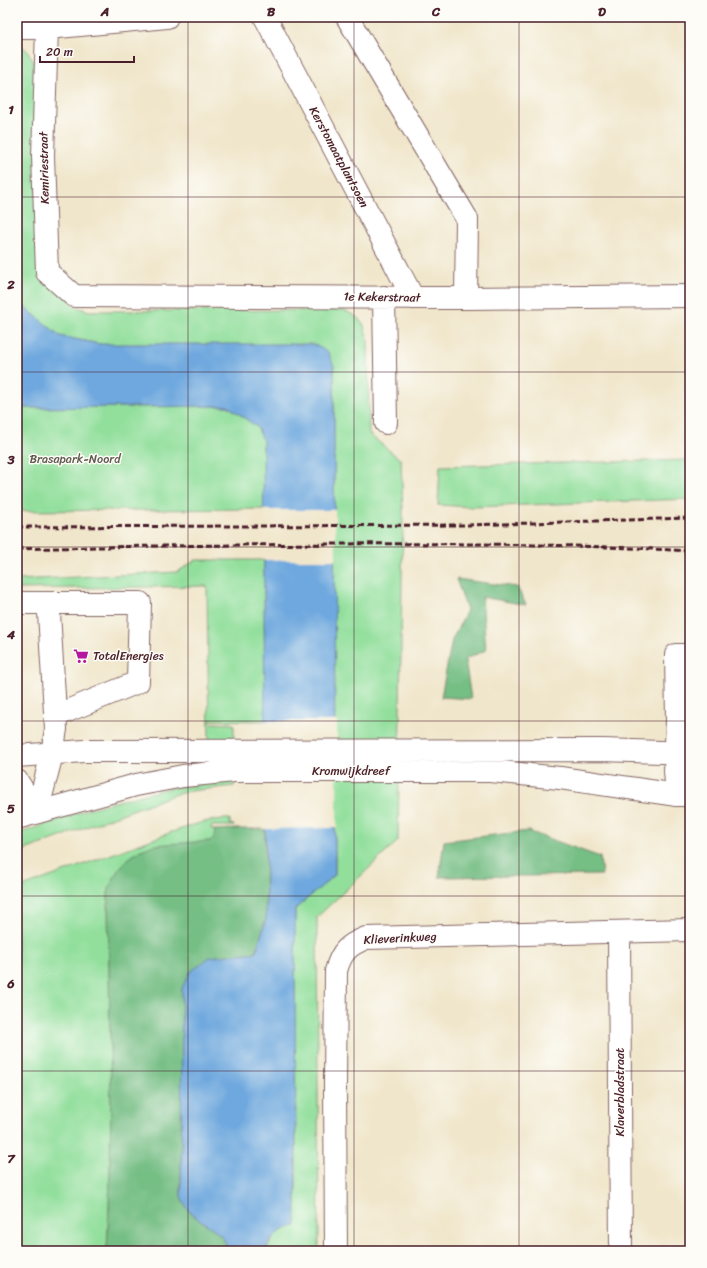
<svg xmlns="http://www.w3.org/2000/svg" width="707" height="1268" viewBox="0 0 707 1268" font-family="Sriracha,sans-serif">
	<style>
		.green { fill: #92df9c; stroke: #6e7f64 }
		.forest { fill: #75be84; stroke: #606e58 }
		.water { fill: #6ea8de; stroke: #5c6484 }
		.pier { fill: #f0e6cb }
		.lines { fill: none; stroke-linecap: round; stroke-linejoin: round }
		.minor-casing { stroke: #846563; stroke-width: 24 }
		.major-casing { stroke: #846563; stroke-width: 24 }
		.minor { stroke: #fff; stroke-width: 22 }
		.major { stroke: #fff; stroke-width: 22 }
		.rail { stroke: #4a1f2b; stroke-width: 3; stroke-dasharray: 6 3; stroke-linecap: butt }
		.grid { fill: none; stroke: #4a1f2b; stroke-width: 1; stroke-opacity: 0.55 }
		.labels { text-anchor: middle; stroke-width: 3; stroke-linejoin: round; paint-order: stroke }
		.street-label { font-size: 12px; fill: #4a1f2b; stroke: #fdfcf7 }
		.park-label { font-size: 12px; fill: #60594d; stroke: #fdfcf7 }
		.poi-label { font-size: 12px; fill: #4a1f2b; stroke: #fdfcf7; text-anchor: start }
		.neatline { fill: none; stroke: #4a1f2b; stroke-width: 1.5 }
		.grid-label { font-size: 13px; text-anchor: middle; font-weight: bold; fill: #4a1f2b }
	</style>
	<rect width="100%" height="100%" fill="#fdfcf7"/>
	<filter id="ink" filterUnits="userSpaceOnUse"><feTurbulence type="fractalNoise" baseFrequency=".025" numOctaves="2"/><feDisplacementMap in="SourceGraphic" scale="8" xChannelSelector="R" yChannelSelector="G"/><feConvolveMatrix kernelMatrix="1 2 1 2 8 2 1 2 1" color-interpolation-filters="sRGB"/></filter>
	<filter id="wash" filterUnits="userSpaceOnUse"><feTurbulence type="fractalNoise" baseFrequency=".012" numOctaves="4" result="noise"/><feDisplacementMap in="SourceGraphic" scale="16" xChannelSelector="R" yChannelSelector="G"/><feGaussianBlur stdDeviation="0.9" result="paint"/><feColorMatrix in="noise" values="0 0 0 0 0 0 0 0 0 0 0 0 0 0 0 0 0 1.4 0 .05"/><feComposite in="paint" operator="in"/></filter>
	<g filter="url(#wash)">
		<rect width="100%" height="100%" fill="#f0e6cb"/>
		<path class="green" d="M17,44C30,48 34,62 37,74V252L74,306L89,311L343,310L354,315L363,323L368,339L369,434L401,460L403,511L398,841L317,917L319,1251H266L274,1237L296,1207L295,909L335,875L334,366L100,344L60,336L22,305L17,296Z
			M228,406L257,427L263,440L265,509L17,511V408Z
			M690,460V499L472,507L438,505L440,466Z
			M196,560H264L265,721L210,720L211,723L234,724V742H209L207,586L17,589V580L177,572Z
			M234,781V786L190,791L173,795L17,853V834L95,807L169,788Z
			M222,819H230V824L234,825V826H211V829L215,830C216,835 214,838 210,841L141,850C122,862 117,872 109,892H108C109,1012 114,1132 107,1251H17V889L172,832L203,822Z"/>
		<path class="forest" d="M456,579L517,587L526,605L482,597L486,650L465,659L471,699L441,697L452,640L467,610Z
			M234,829H265L266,919L256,952L210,957L182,988L181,1196C183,1202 186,1207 190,1212C203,1225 225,1230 228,1251H107C114,1132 109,1012 108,892H109V888L118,870L128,859L141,850L154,845L210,841L214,837L215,830Z
			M528,831L600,857L602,875L439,877L444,841Z"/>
		<path class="water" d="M17,296L22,305L60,336L100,344H313L328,352L334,366L335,875L295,909L296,1226C279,1229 272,1236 265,1251H228C225,1230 203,1225 190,1212C186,1207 183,1202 181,1196L182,988L190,972L210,957L256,952L266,919L263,440L257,427L228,406L17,408Z"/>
		<path class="pier" d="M263,510H335L336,560H262Z
			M263,721H337V828L263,829Z"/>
	</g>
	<g filter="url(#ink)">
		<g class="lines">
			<g class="minor-casing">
				<path id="minor" d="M265,17L413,298
					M347,17L467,219L466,298
					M17,28H47L167,17
					M47,28L43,156L47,272L74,296L466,298L690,296
					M384,297L386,423
					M17,603H140L138,682L55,716
					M17,781L37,812
					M677,795L675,771L677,720L676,655H690
					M37,812L52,754L56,729L49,613L46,603
					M619,932L621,1251
					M336,1251L335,1085L336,971C341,952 348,945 366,938L690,930"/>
			</g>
			<g class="major-casing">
				<path id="major" d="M17,756L84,751L603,750L690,753
					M17,818L136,785L183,776L234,771H490L560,778L677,795H690"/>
			</g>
			<use href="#minor" class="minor"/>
			<use href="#major" class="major"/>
			<path class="rail" d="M17,527L469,525L690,518
				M17,549C123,546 229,545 335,544C453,543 572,544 690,551"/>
		</g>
	</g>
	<path class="grid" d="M188,17V1251M354,17V1251M519,17V1251M17,197H690M17,372H690M17,547H690M17,721H690M17,896H690M17,1071H690"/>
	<defs>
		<g id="supermarket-bare" transform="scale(1.2)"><path d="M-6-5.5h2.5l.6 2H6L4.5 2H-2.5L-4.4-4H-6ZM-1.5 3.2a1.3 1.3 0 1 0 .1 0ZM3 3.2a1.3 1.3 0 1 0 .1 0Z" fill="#b5179e" stroke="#fdfcf7" stroke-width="2.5" paint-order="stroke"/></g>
	</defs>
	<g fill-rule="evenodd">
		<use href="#supermarket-bare" x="81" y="656"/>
	</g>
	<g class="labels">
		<g class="street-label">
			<text transform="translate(339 157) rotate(62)" y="4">Kerstomaatplantsoen</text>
			<text transform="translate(44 168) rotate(-91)" y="4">Kemiriestraat</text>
			<text transform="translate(382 297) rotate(1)" y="4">1e Kekerstraat</text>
			<text x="351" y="775">Kromwijkdreef</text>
			<text transform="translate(400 938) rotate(-3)" y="4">Klieverinkweg</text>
			<text transform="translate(620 1092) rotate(-90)" y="4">Klaverbladstraat</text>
		</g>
		<g class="park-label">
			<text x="75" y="463">Brasapark-Noord</text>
		</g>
		<g class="poi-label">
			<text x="93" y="660">TotalEnergies</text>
		</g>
	</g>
	<rect width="707" height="1268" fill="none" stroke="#fdfcf7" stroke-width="44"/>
	<path d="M40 56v6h94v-6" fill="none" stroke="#4a1f2b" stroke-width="2"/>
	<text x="46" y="56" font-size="12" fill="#4a1f2b" stroke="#fdfcf7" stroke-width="3" paint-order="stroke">20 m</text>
	<rect x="22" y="22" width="663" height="1224" class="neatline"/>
	<g class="grid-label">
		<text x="105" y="16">A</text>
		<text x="271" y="16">B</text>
		<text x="436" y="16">C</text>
		<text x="602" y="16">D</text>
		<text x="11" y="114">1</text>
		<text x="11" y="289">2</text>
		<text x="11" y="464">3</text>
		<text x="11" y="639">4</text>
		<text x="11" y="813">5</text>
		<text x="11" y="988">6</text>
		<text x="11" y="1163">7</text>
	</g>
</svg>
